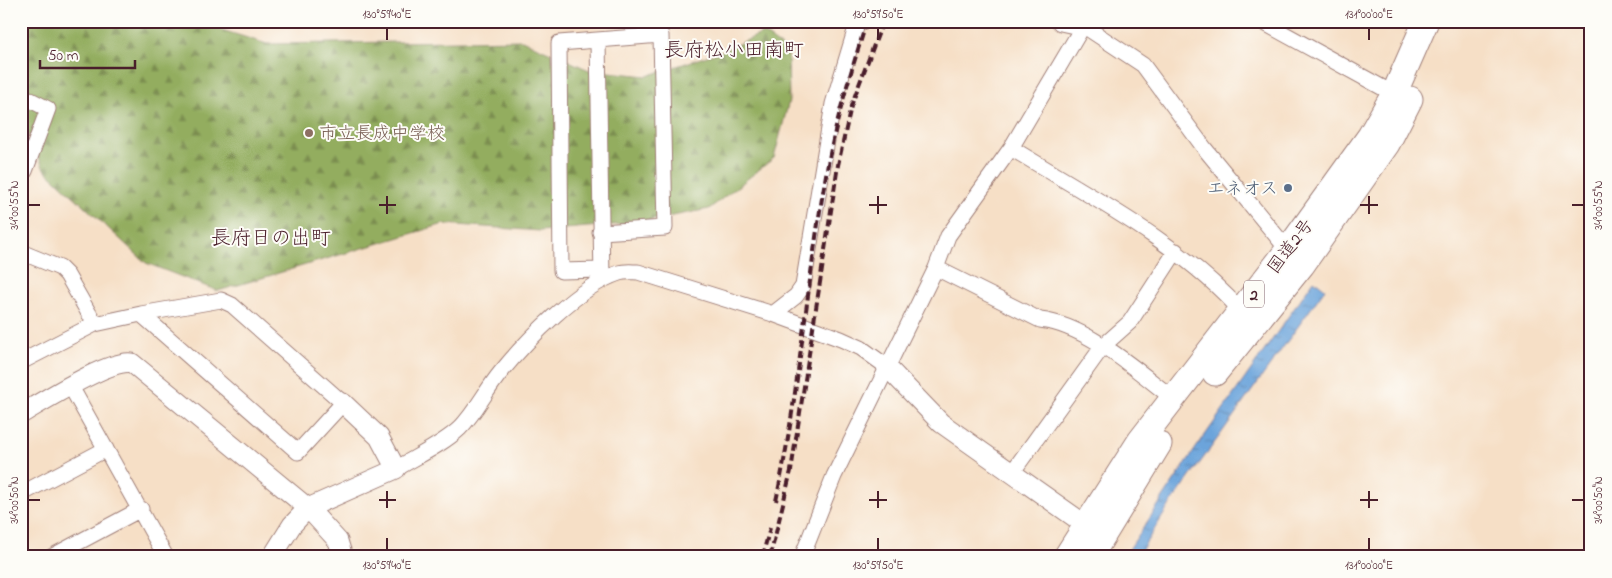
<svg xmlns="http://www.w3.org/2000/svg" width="1612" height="578" viewBox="0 0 1612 578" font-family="'Indie Flower','Klee One',sans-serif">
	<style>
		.forest { fill: url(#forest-firs); stroke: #6e6645 }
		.water { fill: url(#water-ripples); stroke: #5b6283 }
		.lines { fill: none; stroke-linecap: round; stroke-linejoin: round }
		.minor-casing { stroke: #a07f78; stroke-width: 17 }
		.tertiary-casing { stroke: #a07f78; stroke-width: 21 }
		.trunk-casing { stroke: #a07f78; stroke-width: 27 }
		.minor { stroke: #fff; stroke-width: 15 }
		.tertiary { stroke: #fff; stroke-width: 19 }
		.trunk { stroke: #fff; stroke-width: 25 }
		.rail { stroke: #4a1f2b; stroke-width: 4; stroke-dasharray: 8 4; stroke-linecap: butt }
		.ticks { fill: none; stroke: #4a1f2b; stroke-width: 2 }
		.education-dot { fill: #8d6e63; stroke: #fdfcf7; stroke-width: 2 }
		.service-dot { fill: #5c6f8a; stroke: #fdfcf7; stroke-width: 2 }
		.labels { text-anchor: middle; stroke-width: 4; stroke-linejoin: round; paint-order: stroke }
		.shield { fill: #fdfcf7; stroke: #806168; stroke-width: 1 }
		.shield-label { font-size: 16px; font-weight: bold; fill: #4a1f2b }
		.education-label { font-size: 18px; fill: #785e54; stroke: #fdfcf7; text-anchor: start }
		.service-label { font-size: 18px; fill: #4e5e75; stroke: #fdfcf7; text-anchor: end }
		.street-label { font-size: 18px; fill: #4a1f2b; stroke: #fdfcf7 }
		.quarter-label { font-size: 20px; fill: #4a1f2b; stroke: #fdfcf7 }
		.neatline { fill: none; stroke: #4a1f2b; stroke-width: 2 }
		.ticks-label { font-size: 12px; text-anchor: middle; fill: #4a1f2b }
	</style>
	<defs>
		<pattern id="forest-firs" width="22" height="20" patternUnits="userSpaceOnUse" patternTransform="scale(1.25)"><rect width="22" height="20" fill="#93ad5f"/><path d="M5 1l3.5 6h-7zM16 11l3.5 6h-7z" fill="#7a8c4f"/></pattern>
		<pattern id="water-ripples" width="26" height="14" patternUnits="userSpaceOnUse" patternTransform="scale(1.25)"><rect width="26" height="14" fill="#6ca4db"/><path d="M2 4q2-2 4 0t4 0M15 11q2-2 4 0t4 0" fill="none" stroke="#5b85b2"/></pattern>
	</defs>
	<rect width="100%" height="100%" fill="#fdfcf7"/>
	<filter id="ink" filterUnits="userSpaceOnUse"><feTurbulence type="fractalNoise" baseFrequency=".02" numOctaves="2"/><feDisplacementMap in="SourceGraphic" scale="10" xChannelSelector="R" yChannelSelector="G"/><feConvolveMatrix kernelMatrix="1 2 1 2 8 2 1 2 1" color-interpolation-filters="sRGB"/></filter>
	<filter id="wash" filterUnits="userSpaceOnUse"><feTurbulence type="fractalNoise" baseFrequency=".0096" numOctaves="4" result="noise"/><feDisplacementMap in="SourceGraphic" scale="20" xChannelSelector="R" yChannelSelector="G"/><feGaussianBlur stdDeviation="1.12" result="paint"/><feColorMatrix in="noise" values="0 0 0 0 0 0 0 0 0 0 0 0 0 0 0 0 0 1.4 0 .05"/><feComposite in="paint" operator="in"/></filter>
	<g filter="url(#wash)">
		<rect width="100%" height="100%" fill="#f6dfc6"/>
		<path class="forest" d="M21,21H193L267,44L522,40L589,70L647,76L725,50L763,33L788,51L789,101L774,158L709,209L636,223L540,231L444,224L218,291L146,263L44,169L21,119Z"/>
		<path class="water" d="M1314,280L1325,289L1169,506L1137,557H1124L1196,448Z"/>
	</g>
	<g filter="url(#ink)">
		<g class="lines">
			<g class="minor-casing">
				<path id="minor" d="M1261,21L1394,94
					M1585,21L1591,25
					M1084,26L1143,65L1205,149L1292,255
					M598,41L602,280
					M21,95L48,109L25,171L21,169
					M1011,148C1089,196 1181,243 1241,311
					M600,232L665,228L661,35L559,43L561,271L601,270
					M21,252L60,268L67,275L95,324
					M936,268L1040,320C1087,325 1137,371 1174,399
					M773,314L796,296L803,286L833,104L858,21
					M21,362L95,324L141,314L221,300L232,305L343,403L298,452L141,314
					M70,385L166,557
					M396,469C417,456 442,445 460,428C476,412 486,390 501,372C527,340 579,286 619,273C625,271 632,272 638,272L773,314L841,339L861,348L886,366
					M1011,474L1103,346L1130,322L1176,251
					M21,494L106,449
					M51,557L141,509
					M802,557L834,476L936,268L948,236L1011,148L1086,21"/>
			</g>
			<g class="tertiary-casing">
				<path id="tertiary" d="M1061,21L1084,26
					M886,366L941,423L1097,533
					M21,414C42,402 111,358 132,363L308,508L338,541L343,557
					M272,557L292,525L308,508L396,469L379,437L343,403"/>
			</g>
			<g class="trunk-casing">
				<path id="trunk" d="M1215,373L1302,265L1387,144L1410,99
					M1066,557L1140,441L1287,251L1370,136L1394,94L1426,21
					M1090,557L1159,444"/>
			</g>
			<use href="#minor" class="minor"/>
			<use href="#tertiary" class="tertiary"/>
			<use href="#trunk" class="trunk"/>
			<path class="rail" d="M776,501C800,390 807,276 828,164C837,116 852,68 867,21
				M762,557L770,528
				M770,557L791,471L838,165L851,106L883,21"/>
		</g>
	</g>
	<path class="ticks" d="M387,28V40M878,28V40M1369,28V40M387,196V214M878,196V214M1369,196V214M28,205H40M379,205H396M869,205H887M1360,205H1378M1572,205H1584M387,491V508M878,491V508M1369,491V508M28,500H40M379,500H396M869,500H887M1360,500H1378M1572,500H1584M387,538V550M878,538V550M1369,538V550"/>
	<circle class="education-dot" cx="309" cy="133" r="5"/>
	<circle class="service-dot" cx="1288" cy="188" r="5"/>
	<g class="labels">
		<rect class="shield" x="1244" y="280.5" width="20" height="27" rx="4"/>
		<g class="shield-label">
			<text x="1254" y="300">2</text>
		</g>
		<g class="education-label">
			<text x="319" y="139">市立長成中学校</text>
		</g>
		<g class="service-label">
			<text x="1278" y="194">エネオス</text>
		</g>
		<g class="street-label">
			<text transform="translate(1290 246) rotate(-53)" y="6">国道2号</text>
		</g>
		<g class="quarter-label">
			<text x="734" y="56">長府松小田南町</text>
			<text x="271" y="244">長府日の出町</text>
		</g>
	</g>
	<rect width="1612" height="578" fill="none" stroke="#fdfcf7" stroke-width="55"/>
	<path d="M40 60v8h95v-8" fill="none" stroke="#4a1f2b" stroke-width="2.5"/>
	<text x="48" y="60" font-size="15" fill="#4a1f2b" stroke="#fdfcf7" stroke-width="4" paint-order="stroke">50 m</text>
	<rect x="28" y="28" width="1556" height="522" class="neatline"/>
	<g class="ticks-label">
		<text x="387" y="18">130°59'40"E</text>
		<text x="878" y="18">130°59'50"E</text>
		<text x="1369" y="18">131°00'00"E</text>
		<text transform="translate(14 205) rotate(-90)" y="4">34°00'55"N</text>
		<text transform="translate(1598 205) rotate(-90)" y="4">34°00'55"N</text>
		<text transform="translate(14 500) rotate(-90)" y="4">34°00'50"N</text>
		<text transform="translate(1598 500) rotate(-90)" y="4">34°00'50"N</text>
		<text x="387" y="569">130°59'40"E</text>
		<text x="878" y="569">130°59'50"E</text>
		<text x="1369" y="569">131°00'00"E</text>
	</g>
</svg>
